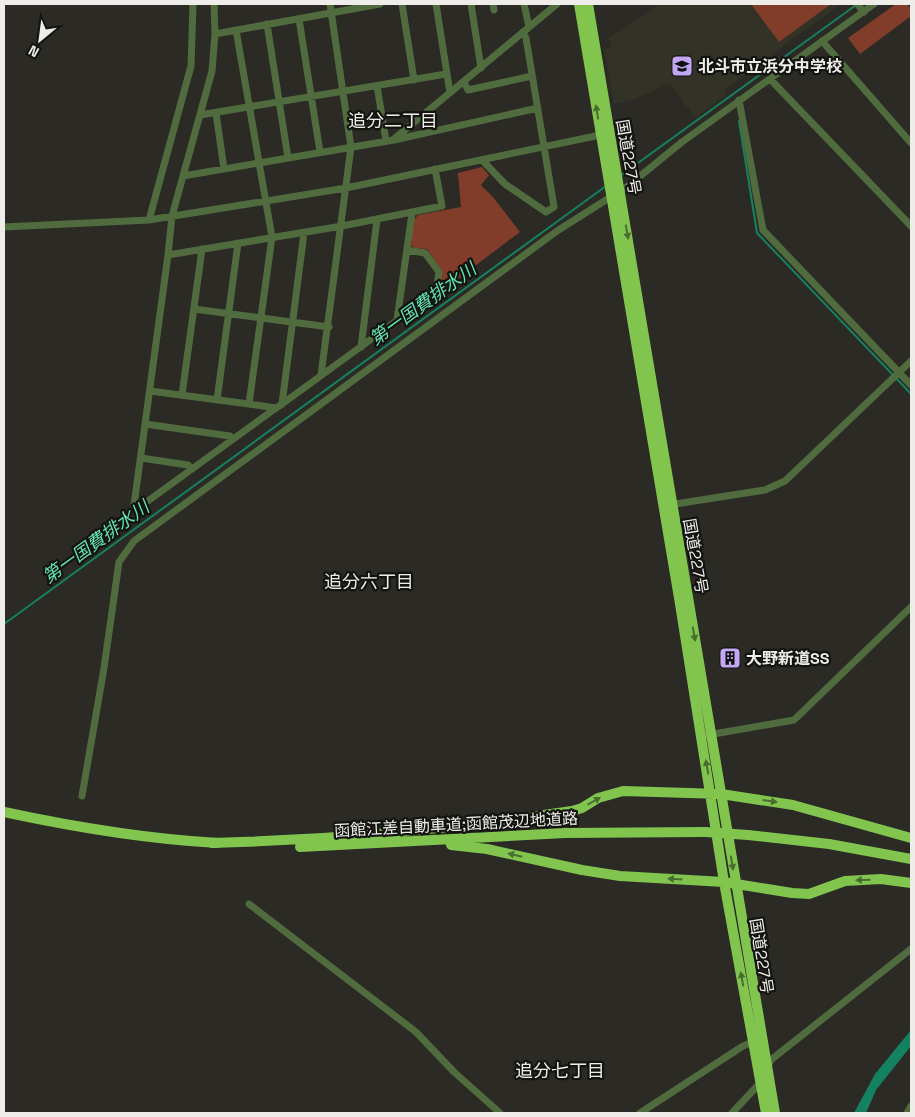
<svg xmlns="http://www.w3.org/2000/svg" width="915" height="1117" viewBox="0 0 915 1117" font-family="'Space Grotesk','Noto Sans JP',sans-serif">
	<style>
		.built { fill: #333226 }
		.green { fill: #813d29 }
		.water { fill: #148160 }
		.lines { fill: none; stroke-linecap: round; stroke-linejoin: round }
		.stream { stroke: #148160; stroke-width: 2 }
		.minor { stroke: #506c3f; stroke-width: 7 }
		.highway { stroke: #81c54f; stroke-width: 10 }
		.highway-bridge { stroke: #81c54f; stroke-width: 10 }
		.oneway { fill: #4a6c30 }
		.labels { text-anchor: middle; stroke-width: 4.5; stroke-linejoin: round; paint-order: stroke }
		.poi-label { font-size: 16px; font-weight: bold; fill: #eeede9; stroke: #131310; text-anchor: start }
		.street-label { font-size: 16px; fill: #eeede9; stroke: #131310 }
		.neighbourhood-label { font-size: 18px; fill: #eeede9; stroke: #131310 }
		.water-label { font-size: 18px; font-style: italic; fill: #63e6b6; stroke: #131310 }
	</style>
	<rect width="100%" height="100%" fill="#2b2a25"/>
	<path class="built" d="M660,4H841L724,90L727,94L695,118L670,83L635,99L614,104L604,49L612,48L609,38Z"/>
	<path class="green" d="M751,4H831L779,42Z
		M896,4H907L911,10V16L860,54L848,38Z
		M482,167L489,175L481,185L493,197L520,232L439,293L442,271L427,249L414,248L411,245L413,221L418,215L461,207L458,173Z"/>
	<path class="water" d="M911,1030V1046L876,1090L866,1113H854L875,1074Z"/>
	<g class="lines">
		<path class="stream" d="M739,121L757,233L892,374
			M620,176L856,5
			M896,378L911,394
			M4,624L606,186"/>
		<path class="minor" d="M214,4L215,34
			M380,4L215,34L212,71L172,216L168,255L342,226L442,206L435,169
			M402,4L414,80
			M436,4L450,93
			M471,4L481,68
			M493,4L494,10
			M524,4L529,27
			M857,4L864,12
			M299,19L320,152
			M267,24L288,158
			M236,30L272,237L249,404L276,408L282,404L436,292L439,272L425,253L407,250
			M822,41L911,143
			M770,79L911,226
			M464,82L468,90L532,76
			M377,86L386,141
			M739,100L763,230L911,385
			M216,113L224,169
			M200,115L446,74
			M394,139L557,4
			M482,160L505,184L546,212L554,207L526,38L523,32
			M183,176L394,140L538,108
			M149,220L191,66L193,4
			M4,227L149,220L346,188L605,134
			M168,255L134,505L141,506L276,408
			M194,309L329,327
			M397,320L412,213
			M361,347L377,220
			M321,375L351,147L330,4
			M150,391L249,404
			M182,395L202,249
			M217,400L238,243
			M282,404L304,233
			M145,424L230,436L233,439
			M141,458L188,465L192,469
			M669,505L765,490L785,481L911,361
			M708,735L794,720L911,607
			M82,796L104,668L119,562L134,541L557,231L628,186L682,142L874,4
			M249,904L416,1032L454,1072L500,1113
			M767,1067L772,1059L911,949
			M640,1113L743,1046L753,1042
			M732,1113L761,1082
			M907,1113L911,1106"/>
		<path class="highway" d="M579,4L680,604L724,882L766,1113
			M588,4L775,1113
			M4,812C74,827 145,839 218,843
			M748,835L829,844L911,859
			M211,843C332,840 452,829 572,811L582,808L598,798L623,791L721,794L793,805L911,838
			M451,845L487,849L582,870L620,876L724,882L792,893L809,894L845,881L881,879L911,883
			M300,847L565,833L705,832"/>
		<path class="highway-bridge" d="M705,832L748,835"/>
	</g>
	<defs><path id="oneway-solid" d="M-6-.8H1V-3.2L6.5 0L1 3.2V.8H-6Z" transform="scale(1.25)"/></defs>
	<g class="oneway">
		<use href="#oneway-solid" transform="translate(597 112) rotate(-99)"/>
		<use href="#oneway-solid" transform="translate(627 232) rotate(80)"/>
		<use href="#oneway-solid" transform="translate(694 634) rotate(80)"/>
		<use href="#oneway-solid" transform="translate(707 767) rotate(-100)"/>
		<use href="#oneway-solid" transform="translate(594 801) rotate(-30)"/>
		<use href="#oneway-solid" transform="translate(770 801) rotate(8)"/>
		<use href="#oneway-solid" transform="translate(515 855) rotate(-167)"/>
		<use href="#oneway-solid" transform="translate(732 863) rotate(81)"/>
		<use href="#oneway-solid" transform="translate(675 879) rotate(-177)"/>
		<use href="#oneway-solid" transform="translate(863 880) rotate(178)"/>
		<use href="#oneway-solid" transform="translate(742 979) rotate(-100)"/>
	</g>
	<defs>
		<g id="school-square" transform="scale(1.125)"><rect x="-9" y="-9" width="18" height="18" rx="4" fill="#c2a7f2" stroke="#131310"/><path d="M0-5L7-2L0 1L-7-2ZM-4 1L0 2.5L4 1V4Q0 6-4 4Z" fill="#111"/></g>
		<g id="building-square" transform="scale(1.125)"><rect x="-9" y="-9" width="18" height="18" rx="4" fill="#c2a7f2" stroke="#131310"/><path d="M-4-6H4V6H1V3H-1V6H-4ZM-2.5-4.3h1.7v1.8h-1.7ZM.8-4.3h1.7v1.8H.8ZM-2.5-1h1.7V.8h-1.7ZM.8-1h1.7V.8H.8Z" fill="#111"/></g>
	</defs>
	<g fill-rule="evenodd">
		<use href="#school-square" x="682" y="66"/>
		<use href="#building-square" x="730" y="658"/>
	</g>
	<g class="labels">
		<g class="poi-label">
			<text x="698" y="72">北斗市立浜分中学校</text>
			<text x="746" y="664">大野新道SS</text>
		</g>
		<g class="street-label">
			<text transform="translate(629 157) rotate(80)" y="6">国道227号</text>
			<text transform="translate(696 556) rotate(80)" y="6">国道227号</text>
			<text transform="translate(456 824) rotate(-3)" y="6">函館江差自動車道;函館茂辺地道路</text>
			<text transform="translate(762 956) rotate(81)" y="6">国道227号</text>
		</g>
		<g class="neighbourhood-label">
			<text x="393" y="127">追分二丁目</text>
			<text x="369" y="588">追分六丁目</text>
			<text x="560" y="1077">追分七丁目</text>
		</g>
		<g class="water-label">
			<text transform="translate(423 304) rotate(-36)" y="6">第一国費排水川</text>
			<text transform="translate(96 542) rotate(-36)" y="6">第一国費排水川</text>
		</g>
	</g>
	<rect width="915" height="1117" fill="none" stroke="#eeede9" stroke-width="10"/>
	<g transform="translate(40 40) rotate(209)" stroke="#131310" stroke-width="4" paint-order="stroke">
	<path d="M0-4L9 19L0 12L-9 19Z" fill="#eeede9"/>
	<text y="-8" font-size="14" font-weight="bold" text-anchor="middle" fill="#eeede9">N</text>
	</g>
</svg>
